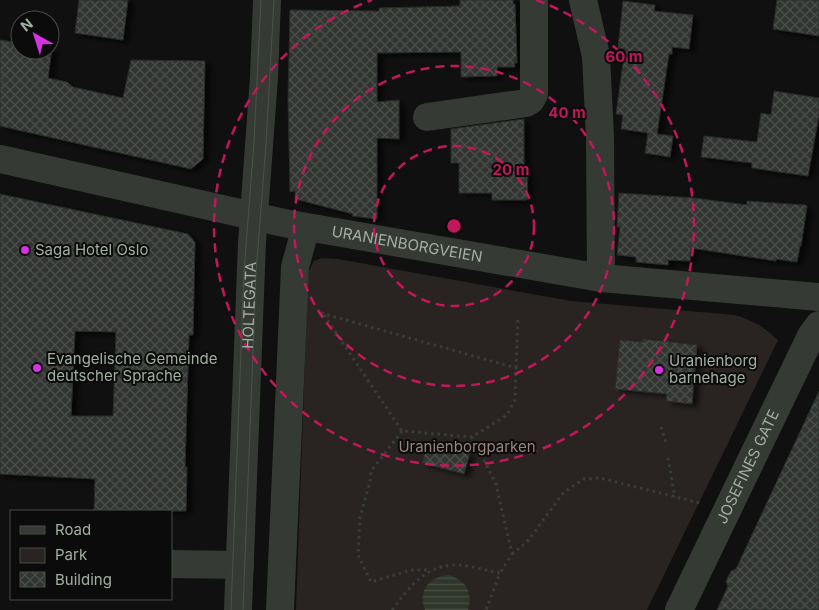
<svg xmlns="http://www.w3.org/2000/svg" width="819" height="610" viewBox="0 0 819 610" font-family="Inter,sans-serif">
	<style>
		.park { fill: #292422 }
		.water { fill: url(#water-rules) }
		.building { fill: url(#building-cross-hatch); stroke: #292c2a; fill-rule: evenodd; filter: url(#shadow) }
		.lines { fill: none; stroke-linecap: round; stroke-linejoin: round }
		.path { stroke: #383e38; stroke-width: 3; stroke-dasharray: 2.5 4; stroke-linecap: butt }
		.minor { stroke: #353a35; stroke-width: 28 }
		.tram { stroke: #4b524b; stroke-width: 1 }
		.ring { fill: none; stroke: #c2185b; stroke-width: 2.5; stroke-dasharray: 9 6 }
		.poi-dot { fill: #d532e4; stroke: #0a0b0a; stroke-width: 2 }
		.labels { text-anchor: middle; stroke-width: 4; stroke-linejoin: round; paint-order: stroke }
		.street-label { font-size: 15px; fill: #a2b0a1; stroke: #0a0b0a }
		.poi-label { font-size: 15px; fill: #a2b0a1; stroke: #0a0b0a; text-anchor: start }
		.park-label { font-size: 15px; fill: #9a8379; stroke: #0a0b0a }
		.centre { fill: #c2185b; stroke: #0a0b0a; stroke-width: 2.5 }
		.ring-label { font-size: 15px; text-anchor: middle; font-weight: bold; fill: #c2185b; stroke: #0a0b0a; stroke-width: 4; stroke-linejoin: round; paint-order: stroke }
	</style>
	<defs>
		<pattern id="water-rules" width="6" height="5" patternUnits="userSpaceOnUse" patternTransform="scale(1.25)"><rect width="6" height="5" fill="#2e3729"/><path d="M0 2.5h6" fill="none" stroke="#495145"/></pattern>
		<pattern id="building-cross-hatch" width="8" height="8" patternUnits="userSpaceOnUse" patternTransform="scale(1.25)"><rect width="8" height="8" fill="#313531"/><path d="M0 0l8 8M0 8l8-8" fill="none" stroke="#4c504c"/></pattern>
		<filter id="shadow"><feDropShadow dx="5.5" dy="3" stdDeviation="2.5" flood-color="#0009"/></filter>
	</defs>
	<rect width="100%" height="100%" fill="#0f100f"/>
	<path class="park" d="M321,258L338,259L571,301L735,315C752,320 764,327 778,340L647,610H296L308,273L314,261Z"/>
	<path class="water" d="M449,575C466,580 473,593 468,610H425C417,591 430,576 449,575Z"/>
	<path class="building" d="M79,0H128L123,40L75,33Z
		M460,0H513V4H515L517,63H514L515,67H497V76L461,77V52L377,53V102L399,100V139L377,138V219L352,216L353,214L295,199V191L290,192L288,99L290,10L379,11V8L460,6Z
		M777,0H819V36L773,29Z
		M623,1L655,5L654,11L693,15L689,49L672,47V54H669L657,134L673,136L670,157L645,153L648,133L621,129L623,115L616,114L625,49L618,48Z
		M0,40L20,43V50H50V47L52,48L48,78L67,82L73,87L123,98L131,60L205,61L203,159L191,169L0,126Z
		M774,91L819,98V115L808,176L752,168V163L701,157L704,136L757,142L761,113L771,115Z
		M524,119V170H528L527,200H492V193H459V163H451V129Z
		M619,193L694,198L747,205V201L805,205L807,206L801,246H800L797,262L776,259V261L691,248L690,261L668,260V265L636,262V257L617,255L620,227H617Z
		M0,194L188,234L195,242L193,335H189L185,467H187L186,511H94L95,479L0,474ZM75,331L116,332L113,416H71Z
		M643,339L697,345L692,404L666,401L667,394L615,389L620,340L643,342Z
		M819,391V610H717L728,586L726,581L731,571L736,569Z
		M428,442L470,453L464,474L422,463Z"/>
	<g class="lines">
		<path class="path" d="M321,313L516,368L515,400L507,415L472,437L496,484L512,554L500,573
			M324,315L402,431L472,437
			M516,368L518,316
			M661,427L667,446
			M402,431L371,471L370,482L360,517L358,555L371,582L411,570H430
			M668,458L675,497
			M512,554L527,542L564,492L584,479L600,478L700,503
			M392,610C409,588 424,567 453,565C465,564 488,571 500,573L486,610"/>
		<g class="minor">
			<path d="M583,0L596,56L600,137L601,278"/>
			<path d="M427,117L526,103L531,100L534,94V0"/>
			<path id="s1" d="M0,159L284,223L601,278L819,297"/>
			<path d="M171,564L240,565"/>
			<path id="s2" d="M238,610L252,242L264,77L267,0"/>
			<path d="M280,610L295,267L306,227"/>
			<path id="s3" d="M679,610L811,336L819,325"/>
		</g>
		<path class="tram" d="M231,610L244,272L254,142L261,0
			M243,610L256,273L266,144L274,0"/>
	</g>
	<g class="ring">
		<circle cx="454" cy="226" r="80"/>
		<circle cx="454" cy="226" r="160"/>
		<path d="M536 0A240 240 0 1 1 372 0"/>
	</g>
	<g class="poi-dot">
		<circle cx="25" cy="250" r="5"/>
		<circle cx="37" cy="368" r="5"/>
		<circle cx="659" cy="370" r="5"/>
	</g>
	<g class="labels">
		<g class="street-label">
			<text dy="5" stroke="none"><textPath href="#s1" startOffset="416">URANIENBORGVEIEN</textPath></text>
			<text dy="5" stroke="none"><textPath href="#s2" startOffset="305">HOLTEGATA</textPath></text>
			<text dy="5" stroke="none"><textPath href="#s3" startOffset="159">JOSEFINES GATE</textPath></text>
		</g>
		<g class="poi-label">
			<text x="35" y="255">Saga Hotel Oslo</text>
			<text x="47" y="364">Evangelische Gemeinde<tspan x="47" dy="17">deutscher Sprache</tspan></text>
			<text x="669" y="366">Uranienborg<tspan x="669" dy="17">barnehage</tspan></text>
		</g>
		<g class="park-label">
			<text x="467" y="452">Uranienborgparken</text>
		</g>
	</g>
	<circle cx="454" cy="226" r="8" class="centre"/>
	<g class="ring-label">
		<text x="624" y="62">60 m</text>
		<text x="567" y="118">40 m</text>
		<text x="511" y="175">20 m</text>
	</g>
	<rect x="10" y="510" width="162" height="90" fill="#0a0b0a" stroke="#474d46"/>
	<rect x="20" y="526" width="25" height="8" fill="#353a35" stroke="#474d46"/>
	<text x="55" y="535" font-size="15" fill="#a2b0a1">Road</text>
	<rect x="20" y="548" width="25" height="15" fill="#292422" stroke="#474d46"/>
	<text x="55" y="560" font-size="15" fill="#a2b0a1">Park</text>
	<rect x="20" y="572" width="25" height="15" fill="url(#building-cross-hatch)" stroke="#474d46"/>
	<text x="55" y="585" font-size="15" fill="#a2b0a1">Building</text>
	<g transform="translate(35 35) rotate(321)"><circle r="24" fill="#0a0b0a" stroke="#474d46"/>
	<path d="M0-4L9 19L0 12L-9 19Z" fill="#d532e4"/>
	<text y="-8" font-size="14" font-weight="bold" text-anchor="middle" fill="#a2b0a1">N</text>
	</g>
</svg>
